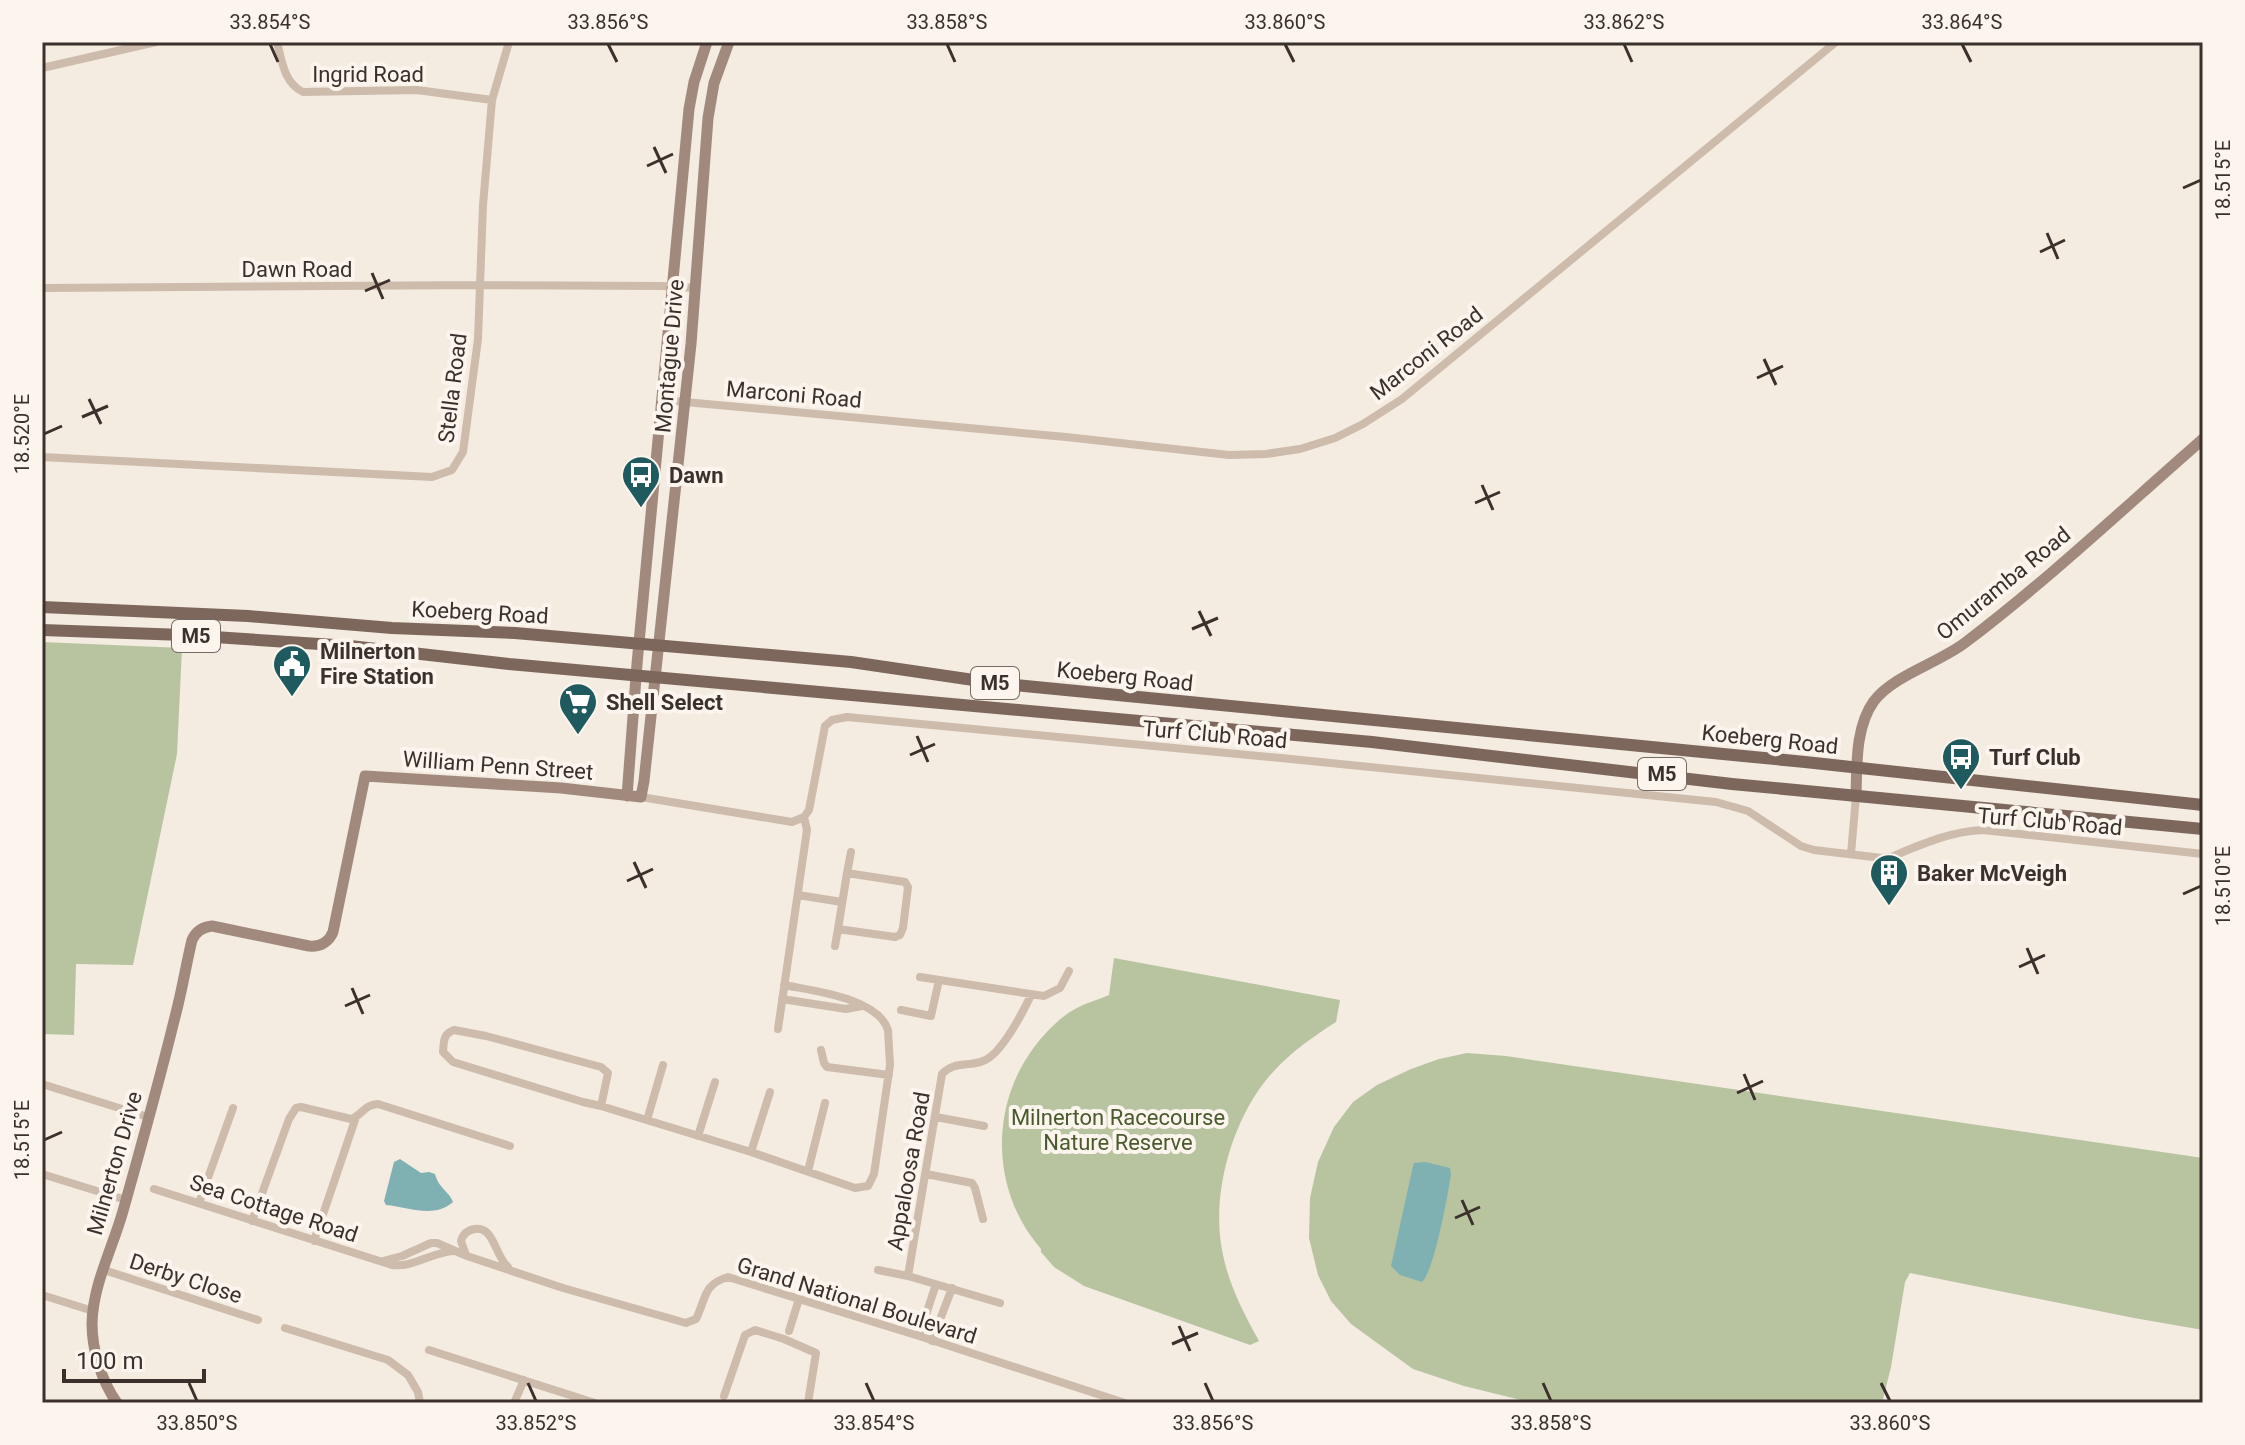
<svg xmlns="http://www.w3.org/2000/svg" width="2245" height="1445" viewBox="0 0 2245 1445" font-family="Roboto,sans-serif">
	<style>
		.green { fill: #b8c4a0 }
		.water { fill: #7fb0b2 }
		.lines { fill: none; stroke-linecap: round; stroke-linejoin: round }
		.street { stroke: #cdbbac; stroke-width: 8 }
		.secondary { stroke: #a18a7d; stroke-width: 11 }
		.primary { stroke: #7d675c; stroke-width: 12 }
		.ticks { fill: none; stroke: #3b302b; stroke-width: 3 }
		.labels { text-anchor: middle; stroke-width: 8; stroke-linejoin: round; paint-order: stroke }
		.shield { fill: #fbf5ee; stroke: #756b66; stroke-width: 2 }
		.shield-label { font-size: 20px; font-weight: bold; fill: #3b302b }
		.street-label { font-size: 22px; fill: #3b302b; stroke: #fbf5ee }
		.poi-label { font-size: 22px; font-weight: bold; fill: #3b302b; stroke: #fbf5ee; text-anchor: start }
		.park-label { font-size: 22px; fill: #4a5a2e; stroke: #fbf5ee }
		.neatline { fill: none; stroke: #3b302b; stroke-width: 3 }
		.ticks-label { font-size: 20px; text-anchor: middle; fill: #3b302b }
	</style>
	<rect width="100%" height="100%" fill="#f4ebe1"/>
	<path class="green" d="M42,642L182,648L177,754L133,965L76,964L74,1035L42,1034Z
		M1114,958L1340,1000L1336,1022C1314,1036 1291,1052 1273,1072C1233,1116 1211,1192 1222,1250C1228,1283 1243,1312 1259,1341L1250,1345L1084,1286L1054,1267L1041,1252V1249C991,1192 989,1106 1035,1046C1045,1033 1060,1017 1075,1009C1085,1003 1098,1000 1109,995Z
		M1467,1053L1506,1056L2203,1158V1330L2134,1318L1910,1273L1905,1282L1891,1367L1882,1403H1533L1464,1386L1413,1369L1351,1324L1331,1301L1318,1275L1309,1238L1310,1198L1318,1162L1334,1127L1353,1102L1377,1085L1411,1069L1439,1059Z"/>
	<path class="water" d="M400,1159L421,1173L429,1172L435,1174C439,1189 449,1191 453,1202C434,1219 409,1207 386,1205L384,1201L394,1162Z
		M1425,1162L1450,1168L1451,1174C1448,1195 1434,1271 1422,1282L1400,1275L1391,1266L1413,1166L1414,1163Z"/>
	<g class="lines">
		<path class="street" d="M277,42C282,61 284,83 303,92L417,90L492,100
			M42,68L156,42
			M42,288L480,285L662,286L696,288
			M663,400L1066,437L1229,455L1266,454L1300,449L1335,438L1363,424L1402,399L1836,42
			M42,457L432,477L452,470L463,452L478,339L483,205L492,100L509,42
			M641,797L792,822L804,817L809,810L825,726L832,720L847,717L1281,758L1716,802L1748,811L1801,846L1814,850L1882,858L1891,857C1920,845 1951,831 1983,830L2203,854
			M1851,854L1856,796
			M847,873L905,882L908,887L903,928L900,935L895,937L838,929Z
			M847,873L851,852
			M798,895L842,902
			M835,946L838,929
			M920,977L1044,996L1060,988L1069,971
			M782,999L846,1009L862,1006
			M901,1010L931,1016L939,980
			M778,1029L807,830L804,817
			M454,1030L486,1036L601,1067L608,1073L601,1106L583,1102L453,1062L443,1052C444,1041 443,1034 454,1030Z
			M821,1050L824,1063L827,1067L889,1075
			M42,1084L148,1117
			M601,1106L751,1152L855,1188L868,1186L874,1174L890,1065L888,1030C878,998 814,991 784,985
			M936,1117L984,1126
			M647,1120L663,1065
			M698,1136L715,1082
			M751,1152L770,1092
			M808,1171L825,1103
			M42,1174L126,1200
			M926,1174L972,1183L975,1188L983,1219
			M154,1189L392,1265C413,1268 432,1252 454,1251
			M199,1203L233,1108
			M252,1221L289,1119L296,1108L301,1107L351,1119C363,1115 363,1105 378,1104L510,1146
			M314,1241L356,1117
			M466,1255L461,1241C463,1234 467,1230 475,1229C494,1226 495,1256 508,1267
			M383,1261L402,1256L431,1243H437L467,1256L563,1288L686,1323L696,1319C706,1299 703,1284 728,1277L919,1336L1125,1403
			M104,1270L258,1320
			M878,1270L908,1276
			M42,1295L93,1311
			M1000,1303L908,1276L942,1074C954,1061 968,1067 983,1061C1001,1055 1023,1012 1031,995
			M285,1328L388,1360L408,1375L418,1392L420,1403
			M789,1331L799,1299
			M919,1336L936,1284
			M932,1341L952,1288
			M429,1350L595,1403
			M724,1396L745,1335L755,1330L784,1339L816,1353L808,1403
			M514,1403L524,1380"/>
		<path class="secondary" d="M627,796L637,664L689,109L694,82L707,42
			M1856,796C1857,766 1855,727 1874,701C1894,675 1939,663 1966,642C2049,579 2125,507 2203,439
			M117,1403C101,1380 92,1350 92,1323C93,1284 113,1247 123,1211C141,1147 159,1082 175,1017C182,991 186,965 192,940C196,931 203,927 212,926L309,946C320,947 329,942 333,932L365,776L561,788L641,797L644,781L691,344L708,118L714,83L729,42"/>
		<path class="primary" d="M42,607L248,616L392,628L515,633L851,662L994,683L1805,762L2203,805
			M42,630L184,635L350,646L509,664L1372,742L1732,784L2203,829"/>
	</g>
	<path class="ticks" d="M270,44L278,62M608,44L617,62M947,44L955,62M1285,44L1294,62M1624,44L1632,62M1962,44L1971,62M654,147L666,173M647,166L673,154M2183,188L2201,180M2047,233L2058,259M2040,252L2065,240M372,273L383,299M365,291L390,280M1764,359L1776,385M1757,378L1783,366M89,399L101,424M82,417L108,406M44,434L62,426M1482,485L1493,510M1475,503L1500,492M1199,611L1211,636M1192,629L1218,618M917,736L928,762M910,755L935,744M634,862L646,888M627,881L653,869M2183,894L2201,886M2027,948L2038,974M2019,967L2045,955M352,988L363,1014M345,1006L370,995M1744,1074L1755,1100M1737,1093L1763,1081M44,1140L62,1132M1462,1200L1473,1225M1455,1218L1480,1207M1179,1326L1190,1351M1172,1344L1198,1333M189,1383L197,1401M528,1383L536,1401M866,1383L874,1401M1205,1383L1213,1401M1543,1383L1551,1401M1881,1383L1890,1401"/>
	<defs>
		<g id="bus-pin" transform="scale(2)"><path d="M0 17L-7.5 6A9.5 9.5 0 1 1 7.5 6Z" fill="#1f5a5e" stroke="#fbf5ee"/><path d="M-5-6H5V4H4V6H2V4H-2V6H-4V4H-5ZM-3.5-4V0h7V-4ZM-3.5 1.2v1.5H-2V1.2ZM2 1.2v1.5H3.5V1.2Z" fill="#fff"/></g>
		<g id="civic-pin" transform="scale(2)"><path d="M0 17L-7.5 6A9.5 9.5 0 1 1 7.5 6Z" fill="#1f5a5e" stroke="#fbf5ee"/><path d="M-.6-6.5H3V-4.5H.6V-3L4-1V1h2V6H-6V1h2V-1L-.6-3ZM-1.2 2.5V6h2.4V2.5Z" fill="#fff"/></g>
		<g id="supermarket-pin" transform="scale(2)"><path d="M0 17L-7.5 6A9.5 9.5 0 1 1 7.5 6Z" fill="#1f5a5e" stroke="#fbf5ee"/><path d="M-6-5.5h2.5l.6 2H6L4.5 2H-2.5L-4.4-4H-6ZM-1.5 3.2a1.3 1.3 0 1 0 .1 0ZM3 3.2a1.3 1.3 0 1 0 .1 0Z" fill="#fff"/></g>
		<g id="building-pin" transform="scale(2)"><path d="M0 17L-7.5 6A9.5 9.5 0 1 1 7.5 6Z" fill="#1f5a5e" stroke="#fbf5ee"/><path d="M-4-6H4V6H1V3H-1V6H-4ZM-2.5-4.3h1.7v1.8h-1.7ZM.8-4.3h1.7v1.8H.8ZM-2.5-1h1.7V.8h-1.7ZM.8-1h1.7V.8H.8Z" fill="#fff"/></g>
	</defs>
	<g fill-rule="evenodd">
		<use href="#bus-pin" x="641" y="475"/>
		<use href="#civic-pin" x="292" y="664"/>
		<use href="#supermarket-pin" x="578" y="702"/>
		<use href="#bus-pin" x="1961" y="757"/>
		<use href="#building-pin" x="1889" y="873"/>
	</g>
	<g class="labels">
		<g class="shield">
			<rect x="172" y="620" width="48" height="32" rx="6"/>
			<rect x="971" y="667" width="48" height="32" rx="6"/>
			<rect x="1638" y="758" width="48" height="32" rx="6"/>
		</g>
		<g class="shield-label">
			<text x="196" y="643">M5</text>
			<text x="995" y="690">M5</text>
			<text x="1662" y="781">M5</text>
		</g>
		<g class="street-label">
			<text x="368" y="82">Ingrid Road</text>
			<text x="297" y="277">Dawn Road</text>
			<text transform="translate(1426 353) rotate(-38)" y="8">Marconi Road</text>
			<text transform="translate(669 356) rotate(-85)" y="8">Montague Drive</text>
			<text transform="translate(452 388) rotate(-83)" y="8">Stella Road</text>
			<text transform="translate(794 394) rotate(5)" y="8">Marconi Road</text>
			<text transform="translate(2003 583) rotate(-39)" y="8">Omuramba Road</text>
			<text transform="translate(480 612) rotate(3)" y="8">Koeberg Road</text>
			<text transform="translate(1125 676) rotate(6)" y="8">Koeberg Road</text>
			<text transform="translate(1215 734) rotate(5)" y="8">Turf Club Road</text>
			<text transform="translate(1770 739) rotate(6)" y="8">Koeberg Road</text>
			<text transform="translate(498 765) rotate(4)" y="8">William Penn Street</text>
			<text transform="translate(2050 821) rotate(5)" y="8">Turf Club Road</text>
			<text transform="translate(114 1163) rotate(-74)" y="8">Milnerton Drive</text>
			<text transform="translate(908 1171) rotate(-80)" y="8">Appaloosa Road</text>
			<text transform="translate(274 1208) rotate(18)" y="8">Sea Cottage Road</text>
			<text transform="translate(186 1278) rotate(18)" y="8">Derby Close</text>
			<text transform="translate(857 1300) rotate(17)" y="8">Grand National Boulevard</text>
		</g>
		<g class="poi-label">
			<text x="669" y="483">Dawn</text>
			<text x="320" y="659">Milnerton<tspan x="320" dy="25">Fire Station</tspan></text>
			<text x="606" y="710">Shell Select</text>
			<text x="1989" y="765">Turf Club</text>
			<text x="1917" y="881">Baker McVeigh</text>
		</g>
		<g class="park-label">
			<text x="1118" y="1125">Milnerton Racecourse<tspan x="1118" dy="25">Nature Reserve</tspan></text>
		</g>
	</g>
	<rect width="2245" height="1445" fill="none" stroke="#fbf5ee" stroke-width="88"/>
	<path d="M64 1369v12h140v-12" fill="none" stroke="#3b302b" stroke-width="4"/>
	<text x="76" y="1369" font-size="24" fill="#3b302b" stroke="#fbf5ee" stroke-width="6" paint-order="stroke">100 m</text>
	<rect x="44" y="44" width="2157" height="1357" class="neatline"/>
	<g class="ticks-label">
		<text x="270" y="29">33.854°S</text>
		<text x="608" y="29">33.856°S</text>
		<text x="947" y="29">33.858°S</text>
		<text x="1285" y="29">33.860°S</text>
		<text x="1624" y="29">33.862°S</text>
		<text x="1962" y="29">33.864°S</text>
		<text transform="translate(2223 180) rotate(-90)" y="7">18.515°E</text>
		<text transform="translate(22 434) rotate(-90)" y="7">18.520°E</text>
		<text transform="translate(2223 886) rotate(-90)" y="7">18.510°E</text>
		<text transform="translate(22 1140) rotate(-90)" y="7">18.515°E</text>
		<text x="197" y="1430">33.850°S</text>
		<text x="536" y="1430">33.852°S</text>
		<text x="874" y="1430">33.854°S</text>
		<text x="1213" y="1430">33.856°S</text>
		<text x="1551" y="1430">33.858°S</text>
		<text x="1890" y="1430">33.860°S</text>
	</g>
</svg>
